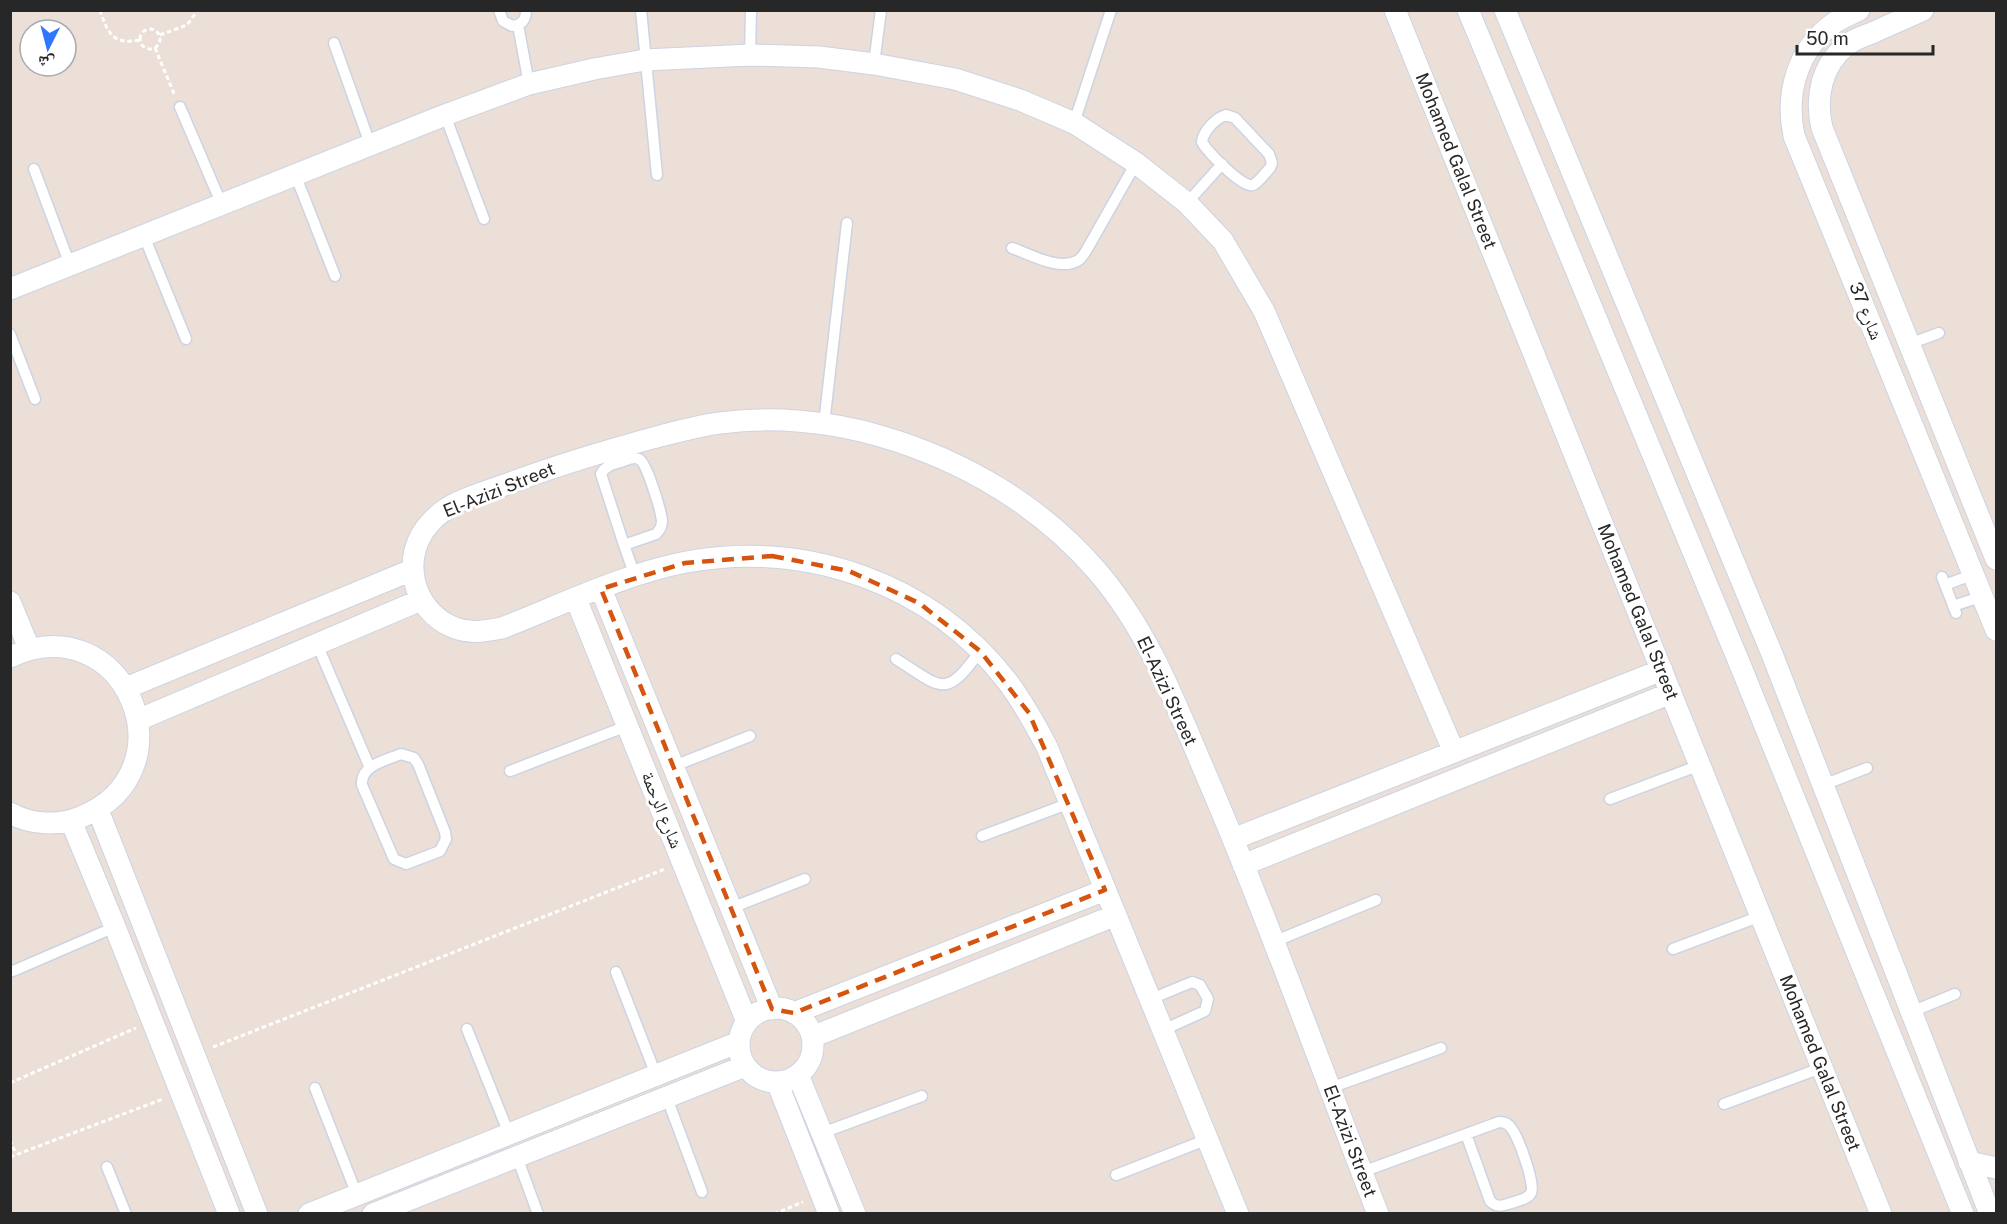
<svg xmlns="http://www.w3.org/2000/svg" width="2007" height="1224" viewBox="0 0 2007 1224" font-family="'Public Sans','Noto Naskh Arabic',sans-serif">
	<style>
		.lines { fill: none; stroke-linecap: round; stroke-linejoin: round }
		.service-casing { stroke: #ccd4e2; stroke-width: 13 }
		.minor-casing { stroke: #ccd4e2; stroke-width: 23 }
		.path { stroke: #fff; stroke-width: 3; stroke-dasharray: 4.5 3; stroke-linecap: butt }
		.service { stroke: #fff; stroke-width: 10 }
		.minor { stroke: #fff; stroke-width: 21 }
		.marked { fill: none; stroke: #d5540f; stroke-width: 4.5; stroke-dasharray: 12 8; stroke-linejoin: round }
		.labels { text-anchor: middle; stroke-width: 6; stroke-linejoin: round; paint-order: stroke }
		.street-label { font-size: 18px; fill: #272727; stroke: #fff }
	</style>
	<rect width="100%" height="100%" fill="#ebdfd7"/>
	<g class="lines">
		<g class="service-casing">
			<path id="service" d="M499,10L503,21L512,26C522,25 526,20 526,10
				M641,10L657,175
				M518,25L529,84
				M334,43L370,144
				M750,55L751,10
				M874,64L881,10
				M180,107L222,205
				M445,115L484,219
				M1226,115L1235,118L1269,154L1272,163L1270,168C1265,173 1259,182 1253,185C1243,189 1207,151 1202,142C1203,131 1216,118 1226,115Z
				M1074,123L1111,10
				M34,169L70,265
				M295,174L335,276
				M1187,203L1222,164
				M144,236L186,339
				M1012,248C1030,254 1058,271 1077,261C1081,259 1084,254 1086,251L1136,163
				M10,334L35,399
				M1909,344L1939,333
				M824,424L847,223
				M624,545L601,474C605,466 613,464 621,462C627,460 633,456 639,459C647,463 661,511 662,521C662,526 660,530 656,534L624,545L635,576
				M1942,577L1956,613
				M1945,585L1974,574
				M1953,606L1983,596
				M317,644L370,768
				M896,659C942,688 945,700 980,651
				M401,754L414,758L418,764L445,832L446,839L440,851L406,864L394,859L362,785C360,765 387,760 401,754Z
				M674,766L750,736
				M510,771L627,726
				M1823,785L1867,768
				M1610,799L1700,765
				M982,836L1070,803
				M731,908L805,879
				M1273,942L1376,900
				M1673,949L1761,916
				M13,971L115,927
				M616,972L656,1075
				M1151,999L1192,982L1200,985L1208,999L1205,1011L1163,1030
				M1911,1012L1955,994
				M467,1029L509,1134
				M315,1088L357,1195
				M1330,1088L1441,1048
				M667,1098L702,1192
				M1724,1104L1821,1068
				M822,1133L922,1096
				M517,1157L538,1214
				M107,1167L126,1214
				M1362,1172L1499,1122C1504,1122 1508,1123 1511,1128C1518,1136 1536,1185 1531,1193C1528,1199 1517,1201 1511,1203C1502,1206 1497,1208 1490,1201L1466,1134
				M1116,1175L1208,1139"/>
		</g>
		<g class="minor-casing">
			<path id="minor" d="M1395,10L1881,1214
				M1468,10L1741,667L1963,1214
				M1505,10L1772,654L1990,1214
				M1859,10C1851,14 1841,18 1834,23C1797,49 1785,94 1794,136L1996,630
				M1923,10C1906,18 1889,25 1872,33C1864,36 1854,39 1847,45C1821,65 1815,98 1822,128L1996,559
				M10,289L445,115L529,84L594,69L645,60L750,55L819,57L874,64L955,79L1020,100L1074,123L1136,163L1187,203L1223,241L1264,311L1454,752
				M601,589L772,1009
				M576,599L747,1022
				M10,602L29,648
				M10,657C124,604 195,770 81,817C59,826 31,825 10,813
				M126,688L412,570
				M138,720L421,600
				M98,810L257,1214
				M71,821L115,927L229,1214
				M1233,839L1662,670
				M1243,865L1671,693
				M739 1045a37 37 0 1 1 74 0a37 37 0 1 1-74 0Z
				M794,1013L1105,890
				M812,1037L1116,915
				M798,1075L855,1214
				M777,1082L829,1214
				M1969,1162L1996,1168
				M309,1214L739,1042
				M373,1214L745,1066
				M1238,1214L1047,747C1035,724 1022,701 1007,681C931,583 807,540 686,562C624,574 561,605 502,628C486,631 471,634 455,628C411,611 399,555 431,522C450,500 484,493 510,483C555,466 602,452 649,439C672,433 696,426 720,423C771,416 830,421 880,436C963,460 1040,505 1097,571C1151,634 1177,708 1210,784C1270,925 1322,1070 1378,1214"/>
		</g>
		<path class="path" d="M100,10C108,34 113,45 140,40
			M140 39a10 10 0 1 1 20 0a10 10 0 1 1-20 0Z
			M160,35L187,25L198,10
			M155,48L175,96
			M213,1047L665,869
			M10,1083L136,1028
			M10,1140L16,1154
			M10,1157L163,1099
			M774,1214L803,1202"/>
		<use href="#service" class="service"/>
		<use href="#minor" class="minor"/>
	</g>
	<path class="marked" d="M772,556L849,571L919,603L980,651L1029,713L1105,890L794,1013L772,1009L601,589L685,563Z"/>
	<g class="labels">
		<g class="street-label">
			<text transform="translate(1456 161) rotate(68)" y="6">Mohamed Galal Street</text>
			<text transform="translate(1866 311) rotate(68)" y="6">شارع 37</text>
			<text transform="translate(499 490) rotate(-22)" y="6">El-Azizi Street</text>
			<text transform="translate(1638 612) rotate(68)" y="6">Mohamed Galal Street</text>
			<text transform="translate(1167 691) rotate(65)" y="6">El-Azizi Street</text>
			<text transform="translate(662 810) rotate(68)" y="6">شارع الرحمة</text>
			<text transform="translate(1820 1063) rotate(68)" y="6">Mohamed Galal Street</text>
			<text transform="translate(1350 1141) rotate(69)" y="6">El-Azizi Street</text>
		</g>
	</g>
	<rect width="2007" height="1224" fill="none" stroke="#272727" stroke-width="24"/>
	<g transform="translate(48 48) rotate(186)"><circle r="28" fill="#ffffff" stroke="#a9a9a9" stroke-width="1.5"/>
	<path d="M0-4.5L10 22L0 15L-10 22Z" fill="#3076ff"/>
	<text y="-9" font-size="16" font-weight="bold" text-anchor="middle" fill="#272727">ش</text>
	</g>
	<path d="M1797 45v9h136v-9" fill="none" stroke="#272727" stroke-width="3"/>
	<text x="1806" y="45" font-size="18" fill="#272727" stroke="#ffffff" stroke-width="4.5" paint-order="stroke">50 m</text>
</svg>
